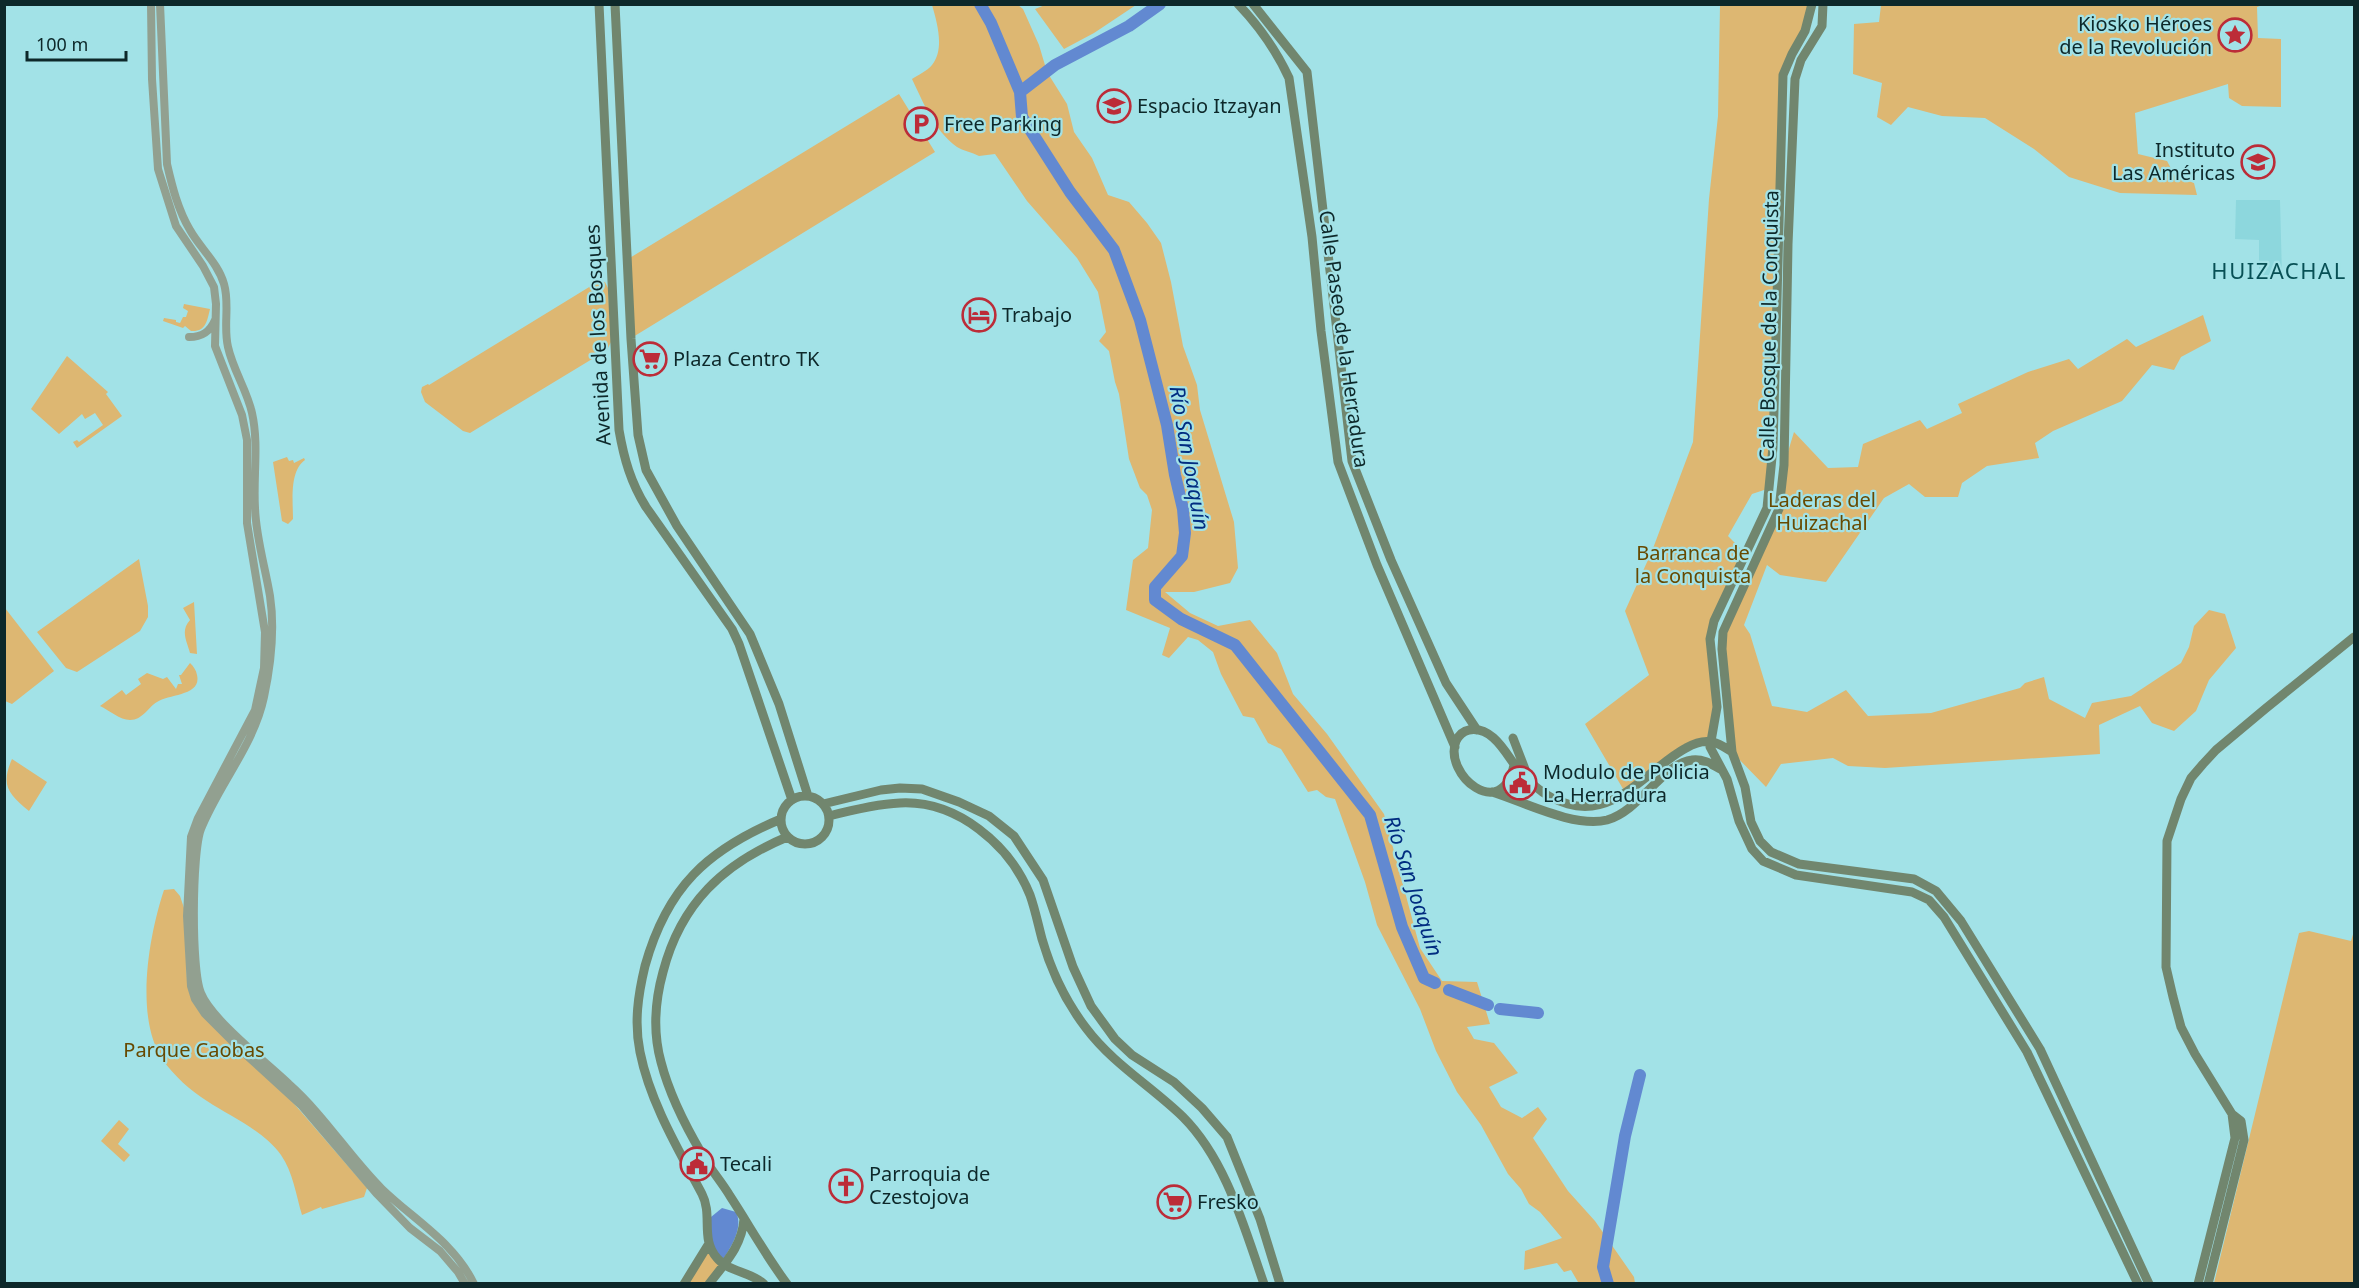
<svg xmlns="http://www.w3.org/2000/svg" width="2359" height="1288" viewBox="0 0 2359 1288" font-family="'Noto Sans',sans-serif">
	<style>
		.built { fill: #8dd7dd }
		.green { fill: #ddb772 }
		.water { fill: #6289d1 }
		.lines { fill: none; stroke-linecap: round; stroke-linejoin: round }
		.river { stroke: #6289d1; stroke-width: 12 }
		.tertiary { stroke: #92a090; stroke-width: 8 }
		.secondary { stroke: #71866e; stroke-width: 9 }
		.labels { text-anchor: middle; stroke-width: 4.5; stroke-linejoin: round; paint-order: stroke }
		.poi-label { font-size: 20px; fill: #0d282a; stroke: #a2e2e7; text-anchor: start }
		.street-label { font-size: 20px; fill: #0d282a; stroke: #a2e2e7 }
		.park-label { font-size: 20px; fill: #674900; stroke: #a2e2e7 }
		.water-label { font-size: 21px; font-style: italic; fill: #012c80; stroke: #a2e2e7 }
		.quarter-label { font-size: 22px; letter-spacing: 1.5px; fill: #075055; stroke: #a2e2e7 }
	</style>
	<rect width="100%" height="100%" fill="#a2e2e7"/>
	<path class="built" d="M2236,200H2280L2282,276L2259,275V240L2235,239Z"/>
	<path class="green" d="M932,5H1018L1023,9L1039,45L1047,72L1067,104L1074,132L1092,158L1108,195L1129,202L1147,223L1161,243L1171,282L1183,346L1197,385L1200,410L1234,522L1238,568L1230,583L1194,592H1165L1190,613L1218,626L1250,620L1277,653L1293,694L1327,734L1384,814L1420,948L1442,981L1477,982L1490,1024L1467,1027L1474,1039L1494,1043L1518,1073L1489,1087L1501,1107L1522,1118L1538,1107L1547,1119L1533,1138L1568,1191L1595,1221L1634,1277L1635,1283L1578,1282L1571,1270L1564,1272L1557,1263L1524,1270L1525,1251L1562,1238L1540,1212L1529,1204L1521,1189L1508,1174L1481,1125L1457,1092L1436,1051L1420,1009L1377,925L1365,882L1335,799L1326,797L1317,790L1308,792L1281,749L1268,743L1254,718L1243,716L1221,674L1213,652L1198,640L1188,637L1169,658L1162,655L1170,628L1126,610L1133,560L1148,548L1152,510L1147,495L1140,488L1129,459L1119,394L1115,382L1109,351L1099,341L1106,332L1098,292L1077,258L1027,201L995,154L979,156C972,152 963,151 957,147C934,130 924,104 912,79C918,75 927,71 932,65C945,49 937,22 932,5Z
		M1045,5V4L1136,5L1094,33L1064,49L1035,9Z
		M1720,5H1812L1783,75L1770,488L1752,494L1728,536L1746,554L1710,639L1717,707L1711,741L1702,740L1626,794L1585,724L1649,675L1625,611L1652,551L1693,442L1709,199L1718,116Z
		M1881,5H2263L2257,7L2258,38L2281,39V107L2242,106L2229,98L2228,84L2135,113L2138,154L2167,161L2175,176L2194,183L2197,195L2120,193L2069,177L2034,149L1985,118L1942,116L1908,107L1891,125L1877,117L1882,83L1853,74L1854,24L1879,22Z
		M899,94L935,152L633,337L628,259Z
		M599,281L605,282L608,288L611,342L607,350L470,433L463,431L425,402L421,392L422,387L428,384L429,385Z
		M184,304L210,309C207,321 206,332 191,331L185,326L183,328L163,321L164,318L176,320V322L180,323L183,317H186L188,311L183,308Z
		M2203,315L2211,341L2181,357L2174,370L2152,365L2122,401L2053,431L2035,443L2039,458L1987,466L1962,483L1958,497H1925L1909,484L1884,498L1826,582L1780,575L1767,565L1744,625L1750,634L1772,706L1807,712L1846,690L1868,716L1931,713L2020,688L2025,683L2044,677L2049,699L2085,718L2092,703L2131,696L2181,663L2189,647L2194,626L2209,610L2225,614L2236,648L2209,680L2196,711L2174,731L2152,723L2140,706L2099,725L2100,754L1885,768L1848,766L1833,758L1781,764L1766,787L1732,752L1722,649L1730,617L1779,509L1784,465L1794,432L1828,468L1858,467L1863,444L1920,420L1927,429L1962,413L1958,404L2028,372L2069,359L2078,369L2127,339L2136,347Z
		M67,356L108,392L106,394L122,416L77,448L73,442L77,440L79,442L103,425L95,413L85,419L82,414L59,434L31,409Z
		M287,457L289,461L293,460L294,463L304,458L305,460C289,471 293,502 293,519L288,524L282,521L273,462Z
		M139,559L148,606V617L140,631L77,672L66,668L37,632Z
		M194,602L197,654L190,653C187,641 180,631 190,620L183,608Z
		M5,608L54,671L12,704L5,701Z
		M190,663C194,667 196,670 197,675C202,696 169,694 157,702C148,707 143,720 130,720C120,720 109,710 100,706L122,690L126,695L141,684L138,679L147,673L163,679L167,677L176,689L178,684H182L179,675H181Z
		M12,759L47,782L29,811C9,794 0,786 12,759Z
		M174,889L180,896L184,908L187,980L367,1188L364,1197L322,1209L321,1207L302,1215C296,1195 293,1172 281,1155C263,1130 231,1117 207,1101C190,1090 174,1076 163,1060C134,1018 149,935 164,890Z
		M2309,931L2351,941L2354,931V1283H2214L2299,933Z
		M119,1120L129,1129L118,1144L130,1155L124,1162L101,1141Z
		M707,1247L720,1264L706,1283L687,1284Z"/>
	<path class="water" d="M722,1208L736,1212C744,1228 730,1249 721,1262L708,1244L711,1217Z"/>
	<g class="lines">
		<path class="river" d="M980,4L991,23L1020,92L1022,117L1070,192L1114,250L1140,320L1167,425L1175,475L1183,509L1185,533L1182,556L1155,587V600L1181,619L1235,645L1370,815L1402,927L1424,978L1435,983
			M1020,92L1055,65L1129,26L1160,4
			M1449,990L1488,1005
			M1500,1009L1538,1013
			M1608,1284L1603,1267L1625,1136L1640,1075"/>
		<path class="tertiary" d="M151,4L152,79L158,169L176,226L203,266L214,287L216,304L215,346L242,415L247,440V523L265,632L264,668L255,710L198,818L191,837L187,916L191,986L195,999L205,1014L244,1053L301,1105L376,1193L410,1228L440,1251L458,1272L465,1284
			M160,4L167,164C172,186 178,210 190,230C200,248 218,263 224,284C230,304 223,326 228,347C233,370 247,390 252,413C259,444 253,476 255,508C256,538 265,566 270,596C275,629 271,664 264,697C254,745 219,784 201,829C192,852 191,970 201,993C211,1019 267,1063 289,1084C324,1115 349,1156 382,1189C414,1220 454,1242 474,1284
			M189,337C202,337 210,332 215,320"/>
		<path class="secondary" d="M599,4L619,430C624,459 631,483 646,507L732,629L739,644L792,800
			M615,4L631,339L638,435L646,470L677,526L750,634L779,704L808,796
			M1238,4C1259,26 1276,50 1289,78L1312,237L1321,331L1338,462L1377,565L1455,747
			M1253,4L1307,72L1352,461L1391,560L1446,683L1477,730
			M1812,4L1805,31L1792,54L1783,75L1773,447L1767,508L1714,621L1710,639L1717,707L1710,747L1727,779L1739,821L1752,849L1763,861L1796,875L1912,892L1929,900L1944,917L2027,1052L2138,1284
			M1823,4L1822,26L1801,60L1795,79L1788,244L1784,465L1779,509L1723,632L1722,649L1732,752L1745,787L1751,822L1760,841L1771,852L1799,864L1914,879L1936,891L1961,921L2040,1049L2149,1284
			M1513,738L1528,777
			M1514,765C1502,823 1443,775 1456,741C1459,735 1463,731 1469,730C1491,726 1504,750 1514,764C1520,772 1528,781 1536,787C1546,796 1555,800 1568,804C1617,818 1647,769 1686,748C1693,744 1703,740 1712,742C1719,743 1726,748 1732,752
			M1492,792C1524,802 1574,828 1607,820C1640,811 1662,764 1692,760C1702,758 1713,765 1722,770
			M781 820a24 24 0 1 1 48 0a24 24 0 1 1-48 0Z
			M823,804L881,790L900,788L922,789L959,802L989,816L1014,836L1043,880L1073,967L1091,1006L1115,1039L1132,1055L1174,1082L1202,1108L1227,1137L1260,1219L1280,1284
			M829,816C852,810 876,804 900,803C957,800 1010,845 1030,895C1035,909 1038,924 1042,939C1051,970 1066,1002 1086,1028C1113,1064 1151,1086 1183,1117C1226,1160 1244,1227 1264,1284
			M787,837C723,864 681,903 663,972C655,1001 653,1033 661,1062C669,1093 686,1127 702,1154C710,1169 721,1181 730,1196C749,1225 766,1256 787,1284
			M684,1284L708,1245
			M709,1284C725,1263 742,1246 744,1219
			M764,1284C750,1271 728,1272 717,1258C700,1239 713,1215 702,1194C678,1149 650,1102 640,1052C634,1023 638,995 645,966C667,887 707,850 781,819
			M2198,1284L2235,1138L2232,1114
			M2208,1284L2244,1140L2241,1121L2232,1114L2195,1054L2181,1027L2173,997L2166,967L2167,841L2181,799L2191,778L2203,764L2216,750L2265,709L2354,637"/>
	</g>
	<defs>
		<g id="sight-ring" transform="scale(1.725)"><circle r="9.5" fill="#a2e2e7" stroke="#bc2c38" stroke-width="1.5"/><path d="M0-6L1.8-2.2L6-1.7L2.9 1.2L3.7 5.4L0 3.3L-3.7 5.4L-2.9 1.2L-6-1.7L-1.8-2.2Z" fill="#bc2c38"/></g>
		<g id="school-ring" transform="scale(1.725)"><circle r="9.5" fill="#a2e2e7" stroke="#bc2c38" stroke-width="1.5"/><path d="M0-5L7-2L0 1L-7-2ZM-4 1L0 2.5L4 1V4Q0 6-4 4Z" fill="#bc2c38"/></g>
		<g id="parking-ring" transform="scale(1.725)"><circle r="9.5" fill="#a2e2e7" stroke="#bc2c38" stroke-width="1.5"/><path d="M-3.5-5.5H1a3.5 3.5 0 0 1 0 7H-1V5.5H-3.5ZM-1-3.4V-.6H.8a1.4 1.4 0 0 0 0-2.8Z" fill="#bc2c38"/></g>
		<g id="hotel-ring" transform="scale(1.725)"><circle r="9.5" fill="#a2e2e7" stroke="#bc2c38" stroke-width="1.5"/><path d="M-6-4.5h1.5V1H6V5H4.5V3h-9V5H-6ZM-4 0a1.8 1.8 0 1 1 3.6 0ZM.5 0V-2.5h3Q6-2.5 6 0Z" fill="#bc2c38"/></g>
		<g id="supermarket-ring" transform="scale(1.725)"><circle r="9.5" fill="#a2e2e7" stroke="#bc2c38" stroke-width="1.5"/><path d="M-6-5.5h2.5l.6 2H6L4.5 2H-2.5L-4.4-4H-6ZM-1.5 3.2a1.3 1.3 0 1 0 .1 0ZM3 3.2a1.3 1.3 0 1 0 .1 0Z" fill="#bc2c38"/></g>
		<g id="civic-ring" transform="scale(1.725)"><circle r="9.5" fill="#a2e2e7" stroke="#bc2c38" stroke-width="1.5"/><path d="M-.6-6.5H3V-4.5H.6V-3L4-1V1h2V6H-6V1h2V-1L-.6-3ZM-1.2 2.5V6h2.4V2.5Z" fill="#bc2c38"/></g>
		<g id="church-ring" transform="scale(1.725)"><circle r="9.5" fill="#a2e2e7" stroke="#bc2c38" stroke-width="1.5"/><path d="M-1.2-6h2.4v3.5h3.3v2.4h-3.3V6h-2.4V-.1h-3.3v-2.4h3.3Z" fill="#bc2c38"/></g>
	</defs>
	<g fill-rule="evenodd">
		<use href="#sight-ring" x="2235" y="35"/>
		<use href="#school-ring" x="1114" y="106"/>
		<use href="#parking-ring" x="921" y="124"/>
		<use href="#school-ring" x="2258" y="162"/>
		<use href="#hotel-ring" x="979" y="315"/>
		<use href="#supermarket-ring" x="650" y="359"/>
		<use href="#civic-ring" x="1520" y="783"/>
		<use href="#civic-ring" x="697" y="1164"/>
		<use href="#church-ring" x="846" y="1186"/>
		<use href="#supermarket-ring" x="1174" y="1202"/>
	</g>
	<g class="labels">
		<g class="poi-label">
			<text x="2212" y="31" text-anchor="end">Kiosko Héroes<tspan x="2212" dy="23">de la Revolución</tspan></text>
			<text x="1137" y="113">Espacio Itzayan</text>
			<text x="944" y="131">Free Parking</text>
			<text x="2235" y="157" text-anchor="end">Instituto<tspan x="2235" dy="23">Las Américas</tspan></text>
			<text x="1002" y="322">Trabajo</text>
			<text x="673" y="366">Plaza Centro TK</text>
			<text x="1543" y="779">Modulo de Policia<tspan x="1543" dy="23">La Herradura</tspan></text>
			<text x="720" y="1171">Tecali</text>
			<text x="869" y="1181">Parroquia de<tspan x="869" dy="23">Czestojova</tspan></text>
			<text x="1197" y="1209">Fresko</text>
		</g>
		<g class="street-label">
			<text transform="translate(1769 326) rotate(-89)" y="7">Calle Bosque de la Conquista</text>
			<text transform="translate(598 335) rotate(-93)" y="7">Avenida de los Bosques</text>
			<text transform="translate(1344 339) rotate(82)" y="7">Calle Paseo de la Herradura</text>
		</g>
		<g class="park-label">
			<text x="1822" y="507">Laderas del<tspan x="1822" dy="23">Huizachal</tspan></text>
			<text x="1693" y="560">Barranca de<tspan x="1693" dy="23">la Conquista</tspan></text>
			<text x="194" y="1057">Parque Caobas</text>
		</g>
		<g class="water-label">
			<text transform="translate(1189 458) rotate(80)" y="7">Río San Joaquín</text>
			<text transform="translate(1413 886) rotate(72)" y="7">Río San Joaquín</text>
		</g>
		<g class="quarter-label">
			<text x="2279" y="279">HUIZACHAL</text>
		</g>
	</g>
	<rect width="2359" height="1288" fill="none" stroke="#0d282a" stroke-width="12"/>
	<path d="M27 51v9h99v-9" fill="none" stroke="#0d282a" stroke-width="3"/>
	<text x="36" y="51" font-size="18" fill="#0d282a" stroke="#a2e2e7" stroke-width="4.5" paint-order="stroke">100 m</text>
</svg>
